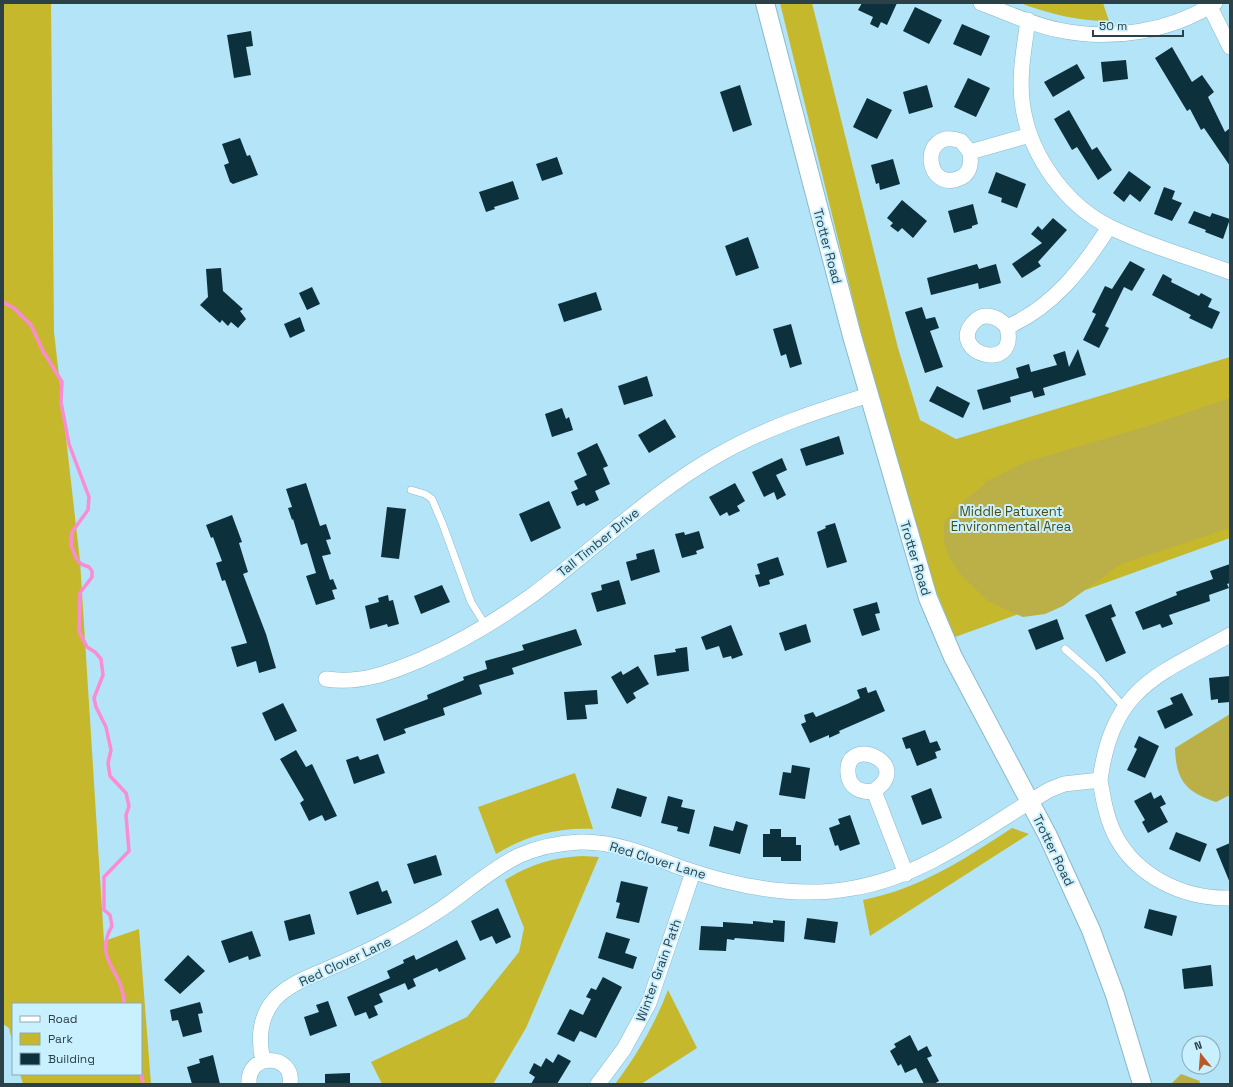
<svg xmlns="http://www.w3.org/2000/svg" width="1233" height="1087" viewBox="0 0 1233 1087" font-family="'Space Grotesk',sans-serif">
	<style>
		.green { fill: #c6b82d }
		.forest { fill: #bbb047 }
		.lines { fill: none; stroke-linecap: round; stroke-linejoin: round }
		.stream { stroke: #fb8cd1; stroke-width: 3.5 }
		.building { fill: #0c313c }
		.service-casing { stroke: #89b9cb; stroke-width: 8 }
		.minor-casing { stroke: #89b9cb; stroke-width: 16 }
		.tertiary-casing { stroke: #89b9cb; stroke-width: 20 }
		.service { stroke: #fff; stroke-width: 7 }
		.minor { stroke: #fff; stroke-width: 15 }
		.tertiary { stroke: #fff; stroke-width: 18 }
		.labels { text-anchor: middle; stroke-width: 4; stroke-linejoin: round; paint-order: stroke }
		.street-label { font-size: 13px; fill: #2c4048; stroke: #c8f0ff }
		.park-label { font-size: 13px; fill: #504a11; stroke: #c8f0ff }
	</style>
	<rect width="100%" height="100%" fill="#b3e4f7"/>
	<path class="green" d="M3,3H51L54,332L80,561L104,941L139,929L151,1084H23L20,1074H141V1004H13V1044L9,1028L3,1024Z
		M780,3H812L898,348L920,420L956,439L1230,357V538L955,637L931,579L867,357Z
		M1020,3H1103L1109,21C1078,21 1050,14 1020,3Z
		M575,773L593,829C558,827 525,836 496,854L478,807Z
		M1012,828L1029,834L870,936L863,900C921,888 963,860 1012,828Z
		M582,856L599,857L526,1028L493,1084H382L371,1062L467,1017L519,952L524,928L505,880C529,865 554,857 582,856Z
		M668,990L697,1048L641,1084H615C637,1055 655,1024 668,990Z"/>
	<path class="forest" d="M1230,398V528L1121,564L1063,606L1045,614L1023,617L989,602L961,575L950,559L944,542V523L956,508L988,481L1025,462L1148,426Z
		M1230,714V795L1216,802C1186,792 1176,781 1175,748Z
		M1181,1074L1200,1081L1199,1084H1171Z"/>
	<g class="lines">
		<path class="stream" d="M3,302L14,308L31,325L43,351L62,382L61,402L69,444L89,497L88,510L72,532L71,545L76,558L81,564L89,567L92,571V577L80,593L79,631L87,647L95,652L101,659L103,675L94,698L96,707L106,727L111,750L108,763L110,776L126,793L129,806L126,815L129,851L104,877V910L110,915L112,926C92,960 125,972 124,1004
			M141,1073L143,1084"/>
	</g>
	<path class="building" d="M862,3H897L887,25L881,22L878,28L870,24L873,17L858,10Z
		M915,7L942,20L929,44L903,31Z
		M962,24L990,36L981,56L953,44Z
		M251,31L253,46L246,47L251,75L234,78L227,35Z
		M1172,47L1192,82L1202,75L1214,92L1208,97L1225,132L1230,128V166L1204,128L1201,130L1190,109L1187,111L1155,58Z
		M1126,60L1128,79L1103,82L1101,62Z
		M1077,64L1085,78L1053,97L1044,82Z
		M968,78L990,88L976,117L954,107Z
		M740,85L752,125L733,132L720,92Z
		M927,85L933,107L909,114L903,92Z
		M867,98L892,110L877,139L853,127Z
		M1069,110L1092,150L1097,147L1112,170L1098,180L1077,147L1072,150L1054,119Z
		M240,138L247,156L250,155L258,175L233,184L230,182L224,165L229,163L222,144Z
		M557,157L563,174L542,181L536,164Z
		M893,159L900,184L880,190L879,183L876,184L871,165Z
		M1129,171L1151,187L1140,202L1130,194L1124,202L1113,193Z
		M996,172L1026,184L1017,208L1001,202L1002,198L988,193Z
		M513,181L519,199L494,207L495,209L486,212L479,192Z
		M1164,187L1175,191L1172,199L1182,203L1172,221L1154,214Z
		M902,200L927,221L913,238L902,228L898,232L890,226L893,223L887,218Z
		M973,204L978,224L972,226V228L954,233L948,211Z
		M1194,211L1210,217L1212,213L1230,219L1223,239L1205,232L1206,230L1188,223Z
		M1053,218L1067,230L1038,262L1041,266L1022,278L1012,264L1042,243L1031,234L1038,226L1042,230Z
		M748,237L759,268L736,276L725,246Z
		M1130,261L1145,269L1132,291L1124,287L1105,326L1109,328L1099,348L1083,340L1096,314L1092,312L1105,286L1112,289Z
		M977,264L979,269L996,264L1001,283L979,289L978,283L931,295L927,278Z
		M221,268L223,291L243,309L240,311L246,319L238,328L231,322L228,326L222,320L220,323L200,305L208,297L206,269Z
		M1163,274L1172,279L1171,282L1199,296L1201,293L1212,299L1208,307L1220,312L1212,329L1189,318L1191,315L1152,295Z
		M312,287L320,304L307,310L299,293Z
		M596,292L602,310L564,322L558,304Z
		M922,307L926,319L935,317L939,328L930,331L943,367L925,373L905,312Z
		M300,317L305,331L290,338L284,324Z
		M791,324L802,364L790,368L786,354L781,356L773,329Z
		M1078,349L1086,375L1043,388L1045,395L1034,398L1032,391L1010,397L1011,402L983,410L977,390L1019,378L1016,368L1029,364L1031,372L1057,365L1053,355L1065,351L1069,367Z
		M647,376L653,396L624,405L618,386Z
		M937,386L970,403L963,418L929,401Z
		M562,408L566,419L569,417L573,430L552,437L545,414Z
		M665,419L676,437L649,453L638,435Z
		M839,436L844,454L806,466L800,449Z
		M597,443L608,466L603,468L610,484L595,491L599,500L586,506L584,503L577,506L571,492L578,489L574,481L587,475L577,453Z
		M782,458L787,470L776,475L786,495L777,500L774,492L764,497L752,472Z
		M306,483L320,526L326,524L331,539L326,540L331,554L322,556L330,580L333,579L337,589L332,590L335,599L316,605L306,576L316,573L307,543L301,545L293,519L292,520L288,508L292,507L286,489Z
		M735,483L745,501L737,506L740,511L729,516L727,512L720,516L709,497Z
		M549,501L561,528L531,542L519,514Z
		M387,507L406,509L399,559L381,557Z
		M232,515L242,542L239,543L248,572L243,574L266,634L276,668L259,673L256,661L237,667L231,647L247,643L225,580L222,581L216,563L222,561L213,537L211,538L206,525Z
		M835,523L847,562L827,568L817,532L826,528L825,526Z
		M699,531L704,548L696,551L697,554L682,558L675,534L684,532L685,535Z
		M654,549L660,572L631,581L626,562L637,559L636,554Z
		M778,557L784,575L769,580L770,584L759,587L755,575L760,574L757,564Z
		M1230,564V583L1227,584L1229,588L1209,595L1210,601L1169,615L1173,624L1162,628L1160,624L1143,630L1135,612L1177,595L1176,592L1213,579L1210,571Z
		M619,580L626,604L597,612L591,593L602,590L601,585Z
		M442,585L450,602L421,614L414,596Z
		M388,595L389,601L393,600L399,624L388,627L387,624L370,629L365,606L379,602L378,598Z
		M877,602L880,613L875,614L880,630L862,636L853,609Z
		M1111,604L1116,616L1111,618L1126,653L1106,662L1085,615Z
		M1057,619L1064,639L1036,650L1028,630Z
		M806,624L811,642L785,651L779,633Z
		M731,625L743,655L732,659L731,656L723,658L719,646L706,650L701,637Z
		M576,629L582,645L512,668L514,674L479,685L482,694L443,708L445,715L404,729L406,733L384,741L376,719L428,699L427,695L464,680L463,677L487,669L485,661L524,650L522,645Z
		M687,647L689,671L657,676L654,655L676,652L675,649Z
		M638,666L649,684L633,693L636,698L627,704L611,677L621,671L623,675Z
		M1230,676V702L1218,703V699L1211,700L1209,678Z
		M866,687L868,693L876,690L885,711L839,731L840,733L829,738V735L810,743L801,724L806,722L804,715L813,712L816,717L847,704L860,698L857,690Z
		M597,690L598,704L585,705L587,719L567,720L564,692Z
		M1182,693L1193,715L1165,729L1157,711L1173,704L1170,698Z
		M283,703L297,731L275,741L262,713Z
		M925,730L930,743L937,741L941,750L935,752L937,758L917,766L910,748L906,749L902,738Z
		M1139,736L1159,746L1145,778L1127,770L1137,749L1134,747Z
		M296,750L306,767L312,764L337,816L325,821L322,815L309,821L300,803L304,800L280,759Z
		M378,754L385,773L354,784L346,760L358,756L360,760Z
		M792,765L810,768L805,799L779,795L783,772L791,773Z
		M617,788L647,797L641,817L611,808Z
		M931,788L942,818L922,825L911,796Z
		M1151,792L1154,799L1161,795L1166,804L1160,807L1168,822L1148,833L1142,822L1145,820L1134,801Z
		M668,796L683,800L681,807L695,810L689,834L677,831L678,827L661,823Z
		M850,815L860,844L840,851L838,845L835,846L829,828L840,824L838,819Z
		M736,821L748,825L740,854L709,846L714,826L733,831Z
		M770,829H781V837H796V845H801V861H781V857H763V834H770Z
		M1176,832L1207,844L1200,862L1169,849Z
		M1230,843V883L1216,849Z
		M436,855L442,875L414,884L407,864Z
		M378,881L382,892L387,890L392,903L357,915L349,892Z
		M621,881L648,887L639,923L616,918L620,903L616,902Z
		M498,908L511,937L496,944L492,936L480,941L471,921Z
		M1149,909L1177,916L1172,936L1144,928Z
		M310,914L315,934L289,941L284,921Z
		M807,918L838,922L835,943L804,939Z
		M773,920L785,921L784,942L735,938L734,940L727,939L726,951L699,950L701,926L723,927V922L753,924V921L773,923Z
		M252,931L261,956L249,960L248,956L229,963L221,941Z
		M606,932L630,939L625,953L637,957L633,969L598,958Z
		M457,940L466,959L439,972L437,968L413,979L416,986L408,990L405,983L379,994L383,1002L374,1006L378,1015L369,1019L366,1012L355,1016L347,997L390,978L387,971L404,963L403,960L414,955L416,960Z
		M188,955L205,971L180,994L164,980Z
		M1211,965L1213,986L1184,989L1182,969Z
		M603,977L622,987L596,1038L580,1031L574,1042L557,1034L570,1009L583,1015L591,999L586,997L591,988L596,990Z
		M328,1001L337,1026L310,1036L304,1017L319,1012L316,1005Z
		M200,1002L203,1013L198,1014L202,1032L183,1037L178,1020L172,1021L170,1010Z
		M910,1035L918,1051L927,1046L932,1056L927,1058L939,1081L934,1084H924L916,1068L905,1073L901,1064L898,1066L890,1051L896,1047L894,1044Z
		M558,1054L571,1061L557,1084H531L535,1077L529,1073L534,1063L541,1067L546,1058L553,1063Z
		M213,1055L220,1084H192L187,1067L200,1063L199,1059Z
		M350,1073V1084H325V1074Z"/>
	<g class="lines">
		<g class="service-casing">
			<path id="service" d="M411,490L425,494L432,499L443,525L471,602L486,626
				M1065,649L1097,677L1124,707"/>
		</g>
		<g class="minor-casing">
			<path id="minor" d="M981,3C1006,12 1032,25 1059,30C1110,41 1170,32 1215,3
				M1208,3L1230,47
				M1028,20C1024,49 1018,79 1023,108C1031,157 1066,205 1110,227C1148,246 1190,257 1230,272
				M970,152L961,141C918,126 924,196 962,177C971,172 971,162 970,152L1030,135
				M1007,327C998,316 983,311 973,323C947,353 1019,375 1007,327C1053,307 1083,268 1109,227
				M326,679C361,684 389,673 420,660C459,643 496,621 531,596C594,550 649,494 718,455C765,428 817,411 869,395
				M1100,780C1103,798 1106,816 1114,833C1135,876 1183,899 1230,898
				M874,791C915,763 845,734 848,773C849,788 861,793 874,791L906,874
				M263,1061C258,1039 259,1018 274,1000C287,985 307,978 325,970C363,954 400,936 435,913C463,895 488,871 518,856C538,847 558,843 580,842C616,841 650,856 682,868C737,887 796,899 854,888C928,875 986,827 1049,790L1064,784L1100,780C1113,687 1156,676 1230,635
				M249,1084C247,1051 295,1054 290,1084
				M598,1084L624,1049L649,1003L693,872"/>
		</g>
		<g class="tertiary-casing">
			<path id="tertiary" d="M765,3L852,336L928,598L953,657L1048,836L1091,930L1115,995L1142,1084"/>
		</g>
		<use href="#service" class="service"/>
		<use href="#minor" class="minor"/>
		<use href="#tertiary" class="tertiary"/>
	</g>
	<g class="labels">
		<g class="street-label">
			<text transform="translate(828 246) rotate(75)" y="5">Trotter Road</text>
			<text transform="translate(598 542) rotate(-39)" y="5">Tall Timber Drive</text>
			<text transform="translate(916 558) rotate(73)" y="5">Trotter Road</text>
			<text transform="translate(1054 850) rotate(64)" y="5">Trotter Road</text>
			<text transform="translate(658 860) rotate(17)" y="5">Red Clover Lane</text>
			<text transform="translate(345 961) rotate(-25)" y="5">Red Clover Lane</text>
			<text transform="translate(658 970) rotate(-70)" y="5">Winter Grain Path</text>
		</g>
		<g class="park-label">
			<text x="1011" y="516">Middle Patuxent<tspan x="1011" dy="15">Environmental Area</tspan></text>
		</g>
	</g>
	<rect width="1233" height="1087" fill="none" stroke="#2c4048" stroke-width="8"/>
	<rect x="12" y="1003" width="130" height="72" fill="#c8f0ff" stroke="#8aaab6"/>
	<rect x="20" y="1016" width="20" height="6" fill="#ffffff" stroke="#8aaab6"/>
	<text x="48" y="1023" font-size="12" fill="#2c4048">Road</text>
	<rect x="20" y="1033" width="20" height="12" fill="#c6b82d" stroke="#8aaab6"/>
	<text x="48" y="1043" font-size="12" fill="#2c4048">Park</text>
	<rect x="20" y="1053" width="20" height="12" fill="#0c313c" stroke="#8aaab6"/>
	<text x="48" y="1063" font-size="12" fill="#2c4048">Building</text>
	<g transform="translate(1201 1055) rotate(343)"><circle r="19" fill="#c8f0ff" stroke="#8aaab6"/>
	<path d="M0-3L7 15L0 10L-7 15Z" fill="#bd5728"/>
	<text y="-6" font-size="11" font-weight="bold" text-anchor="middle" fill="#2c4048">N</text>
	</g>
	<path d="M1093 30v6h90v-6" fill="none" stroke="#2c4048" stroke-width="2"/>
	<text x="1099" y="30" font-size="12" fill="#2c4048" stroke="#c8f0ff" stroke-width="3" paint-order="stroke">50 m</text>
</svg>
